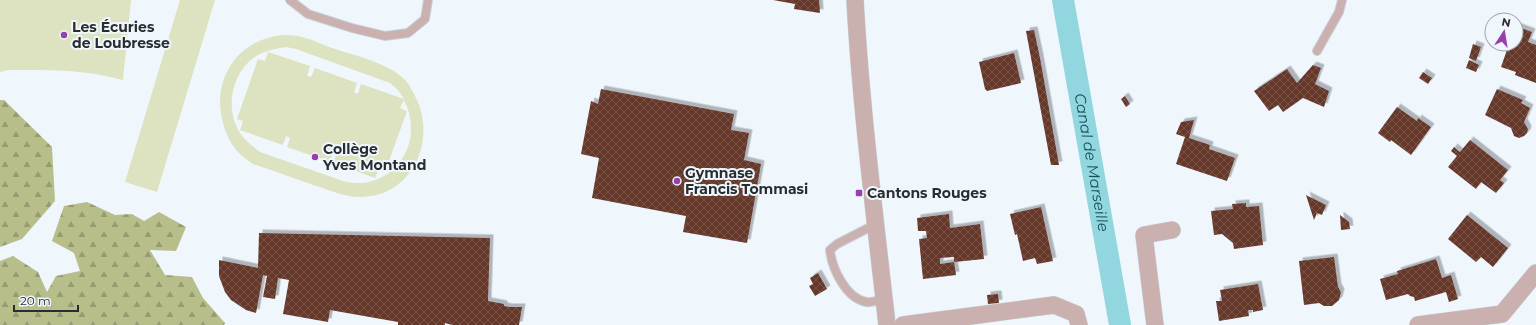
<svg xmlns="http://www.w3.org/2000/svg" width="1536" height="325" viewBox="0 0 1536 325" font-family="Montserrat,sans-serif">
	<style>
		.green { fill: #dde2c0; fill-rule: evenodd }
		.forest { fill: url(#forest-firs) }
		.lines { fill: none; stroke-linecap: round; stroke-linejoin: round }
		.canal { stroke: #92d7df; stroke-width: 22 }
		.building { fill: url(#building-cross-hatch); filter: url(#shadow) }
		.service-casing { stroke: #cbd3d8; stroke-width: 10 }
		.minor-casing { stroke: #cbd3d8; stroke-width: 18 }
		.service { stroke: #cbb0b0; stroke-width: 8 }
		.minor { stroke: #cbb0b0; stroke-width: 17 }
		.poi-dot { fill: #9740ad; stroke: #eff7fd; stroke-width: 1.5 }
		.labels { text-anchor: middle; stroke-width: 4; stroke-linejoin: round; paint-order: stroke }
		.poi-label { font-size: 14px; font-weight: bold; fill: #292d30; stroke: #eff7fd; text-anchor: start }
		.water-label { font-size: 15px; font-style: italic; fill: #124f55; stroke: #eff7fd }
	</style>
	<defs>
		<pattern id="forest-firs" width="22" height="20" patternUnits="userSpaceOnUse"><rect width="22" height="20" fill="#b8be8a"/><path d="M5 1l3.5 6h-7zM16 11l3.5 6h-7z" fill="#969b71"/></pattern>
		<pattern id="building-cross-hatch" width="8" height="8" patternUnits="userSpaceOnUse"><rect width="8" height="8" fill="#66372c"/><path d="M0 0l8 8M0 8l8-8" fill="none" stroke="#78524a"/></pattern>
		<filter id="shadow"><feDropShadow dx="3.5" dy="-3.5" stdDeviation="0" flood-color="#0004"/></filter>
	</defs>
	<rect width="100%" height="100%" fill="#eff7fd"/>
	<path class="green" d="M0,0H131L123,80C83,69 49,70 8,70L0,72Z
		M180,0H215L157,192L125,182Z
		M283,35C288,35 293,35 298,36C309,38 321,44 332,48C353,55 392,64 406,81C410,85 412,91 415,96C438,140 412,198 359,197C344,197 330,190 316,186C295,179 274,171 253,164C249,161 244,158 241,155C232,147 226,134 223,123C211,80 237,39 283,35ZM286,47L296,49L390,83L398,90L404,99L361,84L358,94L354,92L357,83L315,68L311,77L307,76L310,66L268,52L265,61L258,59L237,119L243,121L240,130L283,145L286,136L290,138L287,147L330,162L333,153L336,154L334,163L375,178L379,169L385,172L407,111L400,108L404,100C426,142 394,191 346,182L260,152C253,146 245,141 240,133C223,107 233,66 262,53C270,50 278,48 286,47Z"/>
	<path class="forest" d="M0,100H4L52,147L55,201L22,239L0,247Z
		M87,202L115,215L132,214L144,221L159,212L186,227L176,251L150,250L165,275L192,277L203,298L225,323L224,325H0V261L13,256L38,272L47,292L56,276L80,271L74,253L52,241L64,206Z"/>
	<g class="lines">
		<path class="canal" id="s1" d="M1063,0L1120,325"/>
	</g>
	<path class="building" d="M773,0H819L820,13L794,9L795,4Z
		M1516,26L1532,32L1528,42L1536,45V83L1515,75L1516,72L1501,67L1509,44H1516Z
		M1034,30L1040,58L1059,165H1051L1026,31Z
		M1473,44L1481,47L1476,61L1469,58Z
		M1014,53L1021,83L987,91L985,89L979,62Z
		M1469,60L1479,65L1476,72L1466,68Z
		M1313,65L1321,68L1315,84L1329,91L1324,107L1303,98L1283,112L1278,105L1269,111L1254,91L1287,69L1297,83Z
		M1423,72L1432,78L1428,84L1419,78Z
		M601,89L734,114L731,130L749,133L744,160L761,164L747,243L683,232L686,216L592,198L599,158L581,154L591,101L598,104Z
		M1497,89L1523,100L1521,103L1530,108L1524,122L1528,129L1527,133L1524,136L1519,138L1514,136L1511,128L1485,115Z
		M1125,96L1130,104L1126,107L1121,99Z
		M1397,107L1417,121L1418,118L1431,127L1411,155L1391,140L1390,142L1378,133Z
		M1194,120L1189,138L1210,145L1209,149L1235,158L1227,181L1176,164L1185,137L1176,134L1181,122Z
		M1470,140L1508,170L1500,180L1504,183L1496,193L1481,182L1476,189L1448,167L1457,156L1451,151L1454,147L1460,152Z
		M1306,195L1326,205L1322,215L1317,213L1314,220Z
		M1246,203V207L1259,206L1263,245L1234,249L1233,243L1222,234L1214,235L1211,211L1233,209L1232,204Z
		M1041,207L1053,261L1037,264L1035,258L1023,261L1017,234L1015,235L1010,214Z
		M949,214L950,228L980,224L984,259L954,262V257L940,258V264L954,262L956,275L923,279L919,239L927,238L926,231H918L917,218Z
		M1340,215L1349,222L1350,229L1341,230Z
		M1467,215L1508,248L1493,267L1481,257L1476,262L1448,239Z
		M259,233L490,238L488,301L504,304V306L510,307H522L519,325H452L445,323V325H398V322L330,310L328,322L283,314L289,280L278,278L275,299L263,297L267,276L263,275L256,313L246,310L231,300L225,292L219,276V260L258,268Z
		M1334,257L1338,287L1341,292L1339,300L1332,306H1324L1319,303L1304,305L1299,261Z
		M1436,259L1442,278L1451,275L1458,299L1449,302L1446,292L1415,301L1414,297L1410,296L1408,294L1386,300L1380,279L1398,274L1397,271Z
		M818,273L827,289L815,296L809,286L813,284L810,278Z
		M1258,284L1263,310L1253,312V310H1248L1249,316L1219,321L1216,301H1222L1220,290Z
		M998,294L999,303L988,304L987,295Z"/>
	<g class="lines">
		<g class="service-casing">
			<path id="service" d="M290,0L308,14L352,28L385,36L408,33L425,19L428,0
				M1317,51L1339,12L1342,0
				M876,224L837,244L830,250C832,269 846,298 866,302C871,303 879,300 884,299"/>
		</g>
		<g class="minor-casing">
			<path id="minor" d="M855,0C861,109 875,217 887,325
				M903,325L1054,305L1076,314L1079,325
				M1155,325L1144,235L1172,230
				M1418,325L1502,314L1536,273"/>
		</g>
		<use href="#service" class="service"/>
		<use href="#minor" class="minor"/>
	</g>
	<g class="poi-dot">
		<circle cx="64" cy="35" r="4"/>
		<circle cx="315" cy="157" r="4"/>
		<circle cx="677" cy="181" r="4"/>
		<rect x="855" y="189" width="8" height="8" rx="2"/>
	</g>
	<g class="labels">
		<g class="poi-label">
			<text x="72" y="32">Les Écuries<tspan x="72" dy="16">de Loubresse</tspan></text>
			<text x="323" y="154">Collège<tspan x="323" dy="16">Yves Montand</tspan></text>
			<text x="685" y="178">Gymnase<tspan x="685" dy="16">Francis Tommasi</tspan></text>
			<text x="867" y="198">Cantons Rouges</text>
		</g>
		<g class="water-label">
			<text dy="5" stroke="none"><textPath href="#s1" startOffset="165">Canal de Marseille</textPath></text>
		</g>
	</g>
	<g transform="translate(1504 32) rotate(12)"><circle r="19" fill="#eff7fd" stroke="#a0a6ab"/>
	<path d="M0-3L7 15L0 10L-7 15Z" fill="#9740ad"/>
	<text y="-6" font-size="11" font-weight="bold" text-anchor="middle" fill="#292d30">N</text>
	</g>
	<path d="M14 305v6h64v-6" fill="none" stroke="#292d30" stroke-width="2"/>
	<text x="20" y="305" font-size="12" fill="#292d30" stroke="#eff7fd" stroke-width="3" paint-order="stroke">20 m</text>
</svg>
